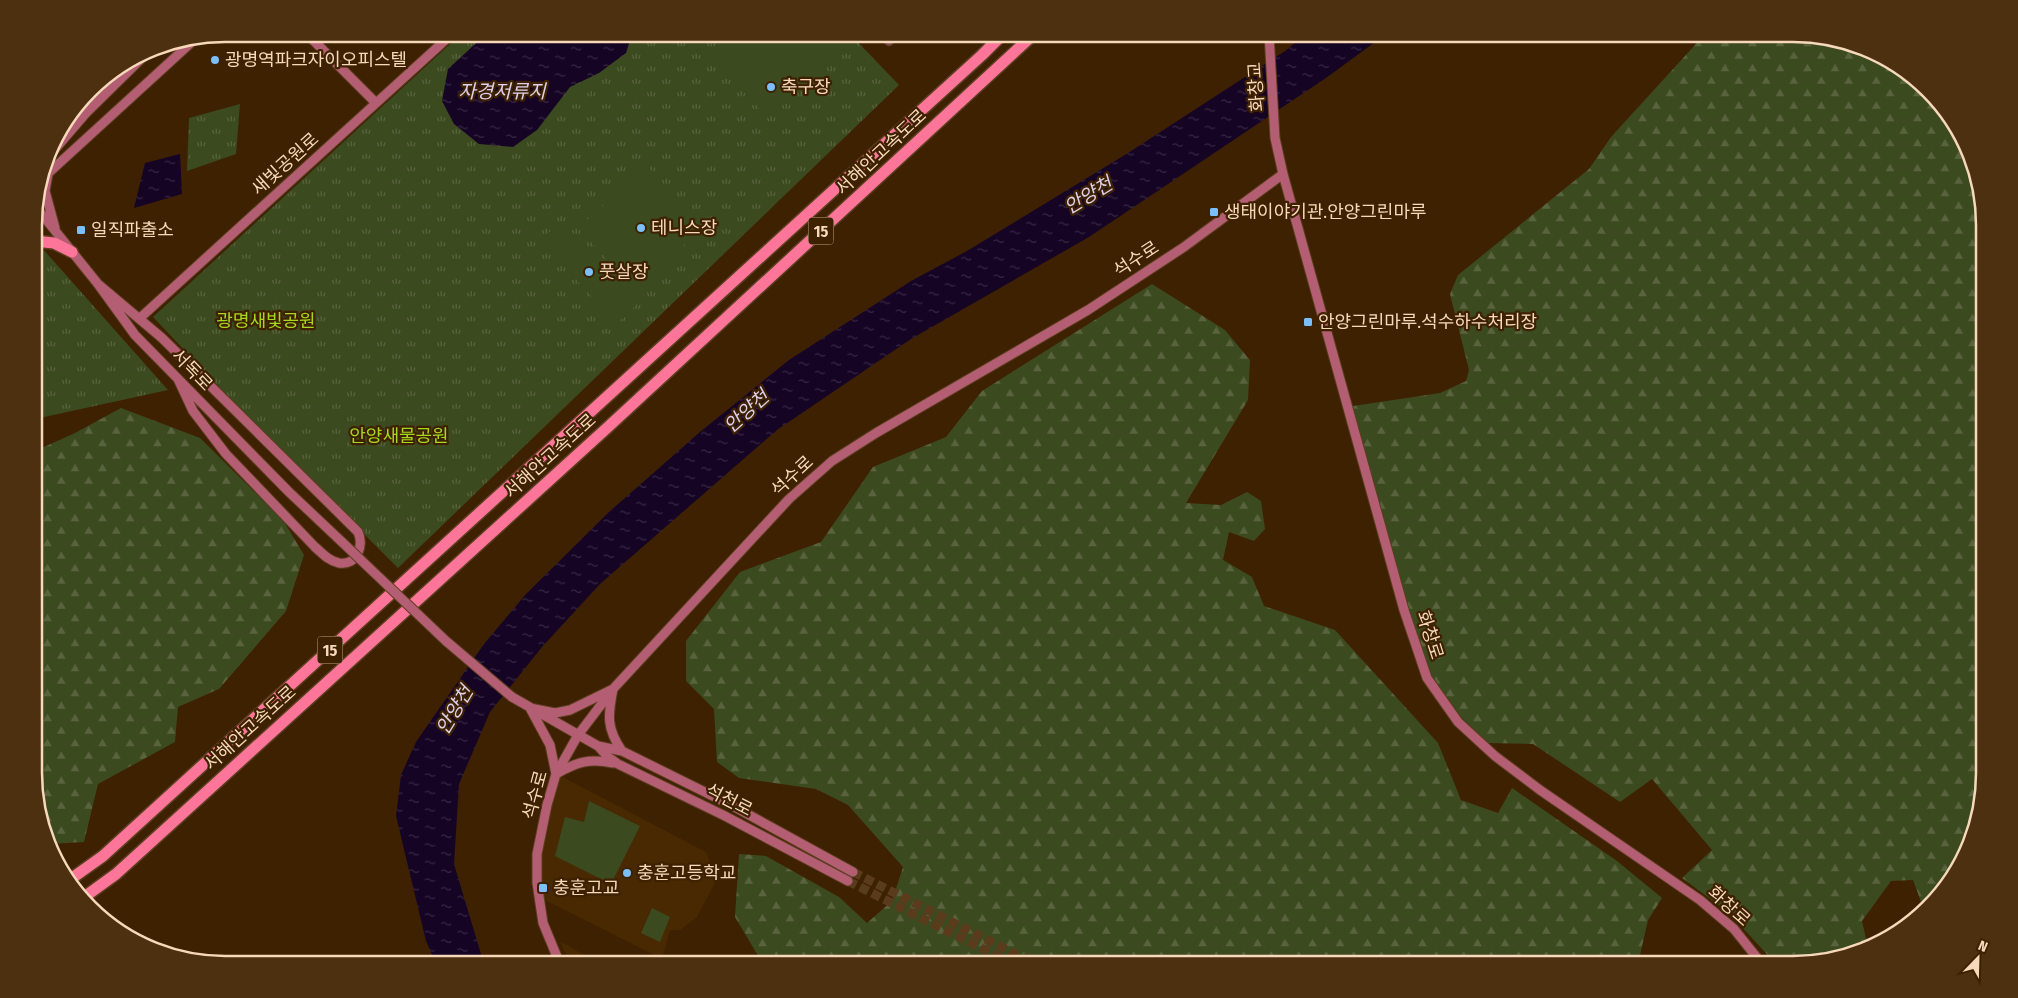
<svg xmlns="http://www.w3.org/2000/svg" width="2018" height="998" viewBox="0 0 2018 998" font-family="'Fira Sans Condensed','Noto Sans KR',sans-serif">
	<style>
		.built { fill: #482901 }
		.forest { fill: url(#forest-firs) }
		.park { fill: url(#park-tufts) }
		.pitch { fill: #3c4a20 }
		.water { fill: url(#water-ripples) }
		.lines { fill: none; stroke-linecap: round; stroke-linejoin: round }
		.secondary-tunnel { stroke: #5a3c1c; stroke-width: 9; stroke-dasharray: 9 4.5; stroke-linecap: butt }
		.street-casing { stroke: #5c3e1e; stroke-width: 9 }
		.secondary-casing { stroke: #5c3e1e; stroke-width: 11 }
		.highway-casing { stroke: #5c3e1e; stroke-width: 14 }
		.street { stroke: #834c59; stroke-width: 6 }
		.secondary { stroke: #b45e74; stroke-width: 9 }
		.highway { stroke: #fd769a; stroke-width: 11 }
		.secondary-bridge-casing { stroke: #5c3e1e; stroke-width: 11; stroke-linecap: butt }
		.secondary-bridge { stroke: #b45e74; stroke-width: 9 }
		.poi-dot { fill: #7abff8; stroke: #3e2100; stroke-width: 2 }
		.labels { text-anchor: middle; stroke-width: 4.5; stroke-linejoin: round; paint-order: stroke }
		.shield { fill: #3e2100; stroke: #c0a182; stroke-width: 1 }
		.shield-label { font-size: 16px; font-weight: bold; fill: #f7d8ba }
		.poi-label { font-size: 18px; fill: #f7d8ba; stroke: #3e2100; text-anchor: start }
		.street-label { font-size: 18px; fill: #f7d8ba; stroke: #3e2100 }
		.park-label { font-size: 18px; fill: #a5d71f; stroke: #3e2100 }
		.water-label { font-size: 19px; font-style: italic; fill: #ddd1ec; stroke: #3e2100 }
		.rim { fill: none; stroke: #f7d8ba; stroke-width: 2.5 }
	</style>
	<defs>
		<pattern id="forest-firs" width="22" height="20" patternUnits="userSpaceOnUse" patternTransform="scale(1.25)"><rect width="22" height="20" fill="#3c4a20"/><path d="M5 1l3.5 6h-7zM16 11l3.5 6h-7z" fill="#59633e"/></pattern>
		<pattern id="park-tufts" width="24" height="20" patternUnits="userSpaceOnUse" patternTransform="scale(1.25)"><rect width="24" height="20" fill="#3c4a20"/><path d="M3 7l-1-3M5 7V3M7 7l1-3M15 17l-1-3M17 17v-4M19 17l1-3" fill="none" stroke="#59633e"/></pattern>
		<pattern id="water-ripples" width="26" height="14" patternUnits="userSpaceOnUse" patternTransform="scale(1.25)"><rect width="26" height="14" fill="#160425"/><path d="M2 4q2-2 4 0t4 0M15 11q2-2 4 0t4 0" fill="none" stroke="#392843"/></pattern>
	</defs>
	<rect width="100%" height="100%" fill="#3e2100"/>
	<path class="built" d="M557,774L706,852L717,879L697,917L680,930H670L662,959L541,898L539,866Z
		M560,941L599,964H570Z"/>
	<path class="forest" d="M1705,34H1793L1877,53L1945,109L1970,152L1983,200L1984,662L1979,667L1984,675V773L1965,857L1937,899L1924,910L1913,880L1891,881L1862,921L1867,943L1864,949C1838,962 1805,964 1776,964L1728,912L1682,878L1712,850L1652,779L1620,802L1533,744L1487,743L1449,705L1429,675L1409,622L1362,452L1353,406L1440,393L1466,381L1469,370L1450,294L1458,275L1589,169L1611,137Z
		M1152,284L1225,330L1250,360L1248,400L1186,503L1221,505L1247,492L1261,501L1265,529L1254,541L1229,532L1223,560L1252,577L1264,606L1335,630L1438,743L1461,800L1498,813L1512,788L1617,861L1662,898L1648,920L1638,964H763L735,917L739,854L766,856L839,897L867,923L892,901L903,867L848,805L816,789L739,778L717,762L714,709L686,681V641L740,572L821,542L873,467L946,437L982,391Z
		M121,408L200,438L283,520L304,555L286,611L219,689L178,707L175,742L98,784L84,842L48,844L35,798V451L75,433Z"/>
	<path class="park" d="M461,34H850L899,85L398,568L264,434L153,317Z
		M240,104L236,154L187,171L189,118Z
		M34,239L168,390L35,419Z"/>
	<path class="pitch" d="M737,34H840L849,44L768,118L712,57Z
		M647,166L704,227L635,290L578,228Z
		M561,221L638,303L617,323L540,241Z
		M589,801L640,826L611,884L555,856L565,817L584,822Z
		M652,908L670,917L660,942L641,933Z"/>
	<path class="water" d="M486,34H632L626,53L599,73L570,87L537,130L513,147L479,144L454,124L442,101L448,69Z
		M1306,34H1386L1326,78L1089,237L911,339L777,430L600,584L542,647L490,712L459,784L454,864L484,964H436L426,941L396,816L401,775L416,742L484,644L526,594L609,512L700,432L789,360L911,281L967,251L1128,153L1285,51Z
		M180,154L182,194L134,208L145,163Z"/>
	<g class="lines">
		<path class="secondary-tunnel" d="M853,872L1035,964
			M848,881L1013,964"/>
		<g class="street-casing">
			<path id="street" d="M882,34L889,42L898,34"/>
		</g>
		<g class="secondary-casing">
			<path id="secondary" d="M307,34L376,103
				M1269,34L1275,138L1283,174L1404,610L1427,678L1458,722L1495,756L1540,790L1700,900L1734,929L1762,964
				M63,128L78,118
				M49,156L86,113L151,49
				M48,174L45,191L55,228
				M43,178L194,40
				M36,207L98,284L135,335L289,492L342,542
				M98,284L162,338L358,532C364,546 357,566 339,563C329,561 323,554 315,547L226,454L193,411L178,379
				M140,318L452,34
				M512,697L598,746L608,757L618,764L723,815L848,881
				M598,746L622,751L731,805L853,872
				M613,763C589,758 577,762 556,774L550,745L530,708L555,713L570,710L613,689C608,715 606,728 622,751
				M560,964L543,923L537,883V854L547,805L556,774L578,735L613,689L789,499L832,461L876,433L1088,310L1184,247L1283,174"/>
		</g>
		<g class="highway-casing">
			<path id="highway" d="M34,241L54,243L72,252
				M68,881L103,856L982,55L1003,34
				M83,898L116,874L608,427L1034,34"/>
		</g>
		<use href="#street" class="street"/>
		<use href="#secondary" class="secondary"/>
		<use href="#highway" class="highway"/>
		<g class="secondary-bridge-casing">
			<path id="secondary-bridge" d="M342,542L446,641L512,697"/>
		</g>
		<use href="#secondary-bridge" class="secondary-bridge"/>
	</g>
	<g class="poi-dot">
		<circle cx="215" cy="60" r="5"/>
		<circle cx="771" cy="87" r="5"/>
		<rect x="1209" y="207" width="10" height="10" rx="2.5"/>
		<circle cx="641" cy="228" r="5"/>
		<rect x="76" y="225" width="10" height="10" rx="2.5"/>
		<circle cx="589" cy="272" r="5"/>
		<rect x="1303" y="317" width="10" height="10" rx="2.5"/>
		<circle cx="627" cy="873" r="5"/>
		<rect x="538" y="883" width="10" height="10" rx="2.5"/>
	</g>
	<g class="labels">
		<g class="shield">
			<rect x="808.5" y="217.5" width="25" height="27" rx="4"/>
			<rect x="317.5" y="636.5" width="25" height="27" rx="4"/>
		</g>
		<g class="shield-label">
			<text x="821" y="237">15</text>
			<text x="330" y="656">15</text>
		</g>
		<g class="poi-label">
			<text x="225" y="66">광명역파크자이오피스텔</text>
			<text x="781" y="93">축구장</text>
			<text x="1224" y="218">생태이야기관.안양그린마루</text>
			<text x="651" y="234">테니스장</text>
			<text x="91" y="236">일직파출소</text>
			<text x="599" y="278">풋살장</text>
			<text x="1318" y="328">안양그린마루.석수하수처리장</text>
			<text x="637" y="879">충훈고등학교</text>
			<text x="553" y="894">충훈고교</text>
		</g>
		<g class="street-label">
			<text transform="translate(1256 87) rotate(-94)" y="6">화창교</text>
			<text transform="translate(881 152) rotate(-43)" y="6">서해안고속도로</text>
			<text transform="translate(285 164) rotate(-42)" y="6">새빛공원로</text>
			<text transform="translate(1136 259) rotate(-33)" y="6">석수로</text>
			<text transform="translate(192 370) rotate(46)" y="6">서독로</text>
			<text transform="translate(550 456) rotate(-42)" y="6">서해안고속도로</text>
			<text transform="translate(792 476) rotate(-43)" y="6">석수로</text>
			<text transform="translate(1430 635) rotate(72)" y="6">화창로</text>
			<text transform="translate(250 728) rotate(-42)" y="6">서해안고속도로</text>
			<text transform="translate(535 795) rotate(-75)" y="6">석수로</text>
			<text transform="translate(729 800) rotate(27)" y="6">석천로</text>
			<text transform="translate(1729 906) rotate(42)" y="6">화창로</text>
		</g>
		<g class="park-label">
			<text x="266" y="327">광명새빛공원</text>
			<text x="399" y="442">안양새물공원</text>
		</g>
		<g class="water-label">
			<text x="502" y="98">자경저류지</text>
			<text transform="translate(1088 195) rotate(-31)" y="7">안양천</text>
			<text transform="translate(746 411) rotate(-42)" y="7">안양천</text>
			<text transform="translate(454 710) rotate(-59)" y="7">안양천</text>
		</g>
	</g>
	<path d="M0 0H2018V998H0ZM225 42H1793A183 183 0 0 1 1976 225V773A183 183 0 0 1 1793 956H225A183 183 0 0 1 42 773V225A183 183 0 0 1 225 42Z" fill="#4d300f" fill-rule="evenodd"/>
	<path class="rim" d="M225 42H1793A183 183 0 0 1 1976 225V773A183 183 0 0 1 1793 956H225A183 183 0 0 1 42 773V225A183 183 0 0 1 225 42Z"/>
	<g transform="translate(1978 958) rotate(23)" stroke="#3e2100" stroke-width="4" paint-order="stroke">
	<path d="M0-4L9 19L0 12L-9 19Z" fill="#f7d8ba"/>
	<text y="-8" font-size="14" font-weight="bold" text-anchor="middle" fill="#f7d8ba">N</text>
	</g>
</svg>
